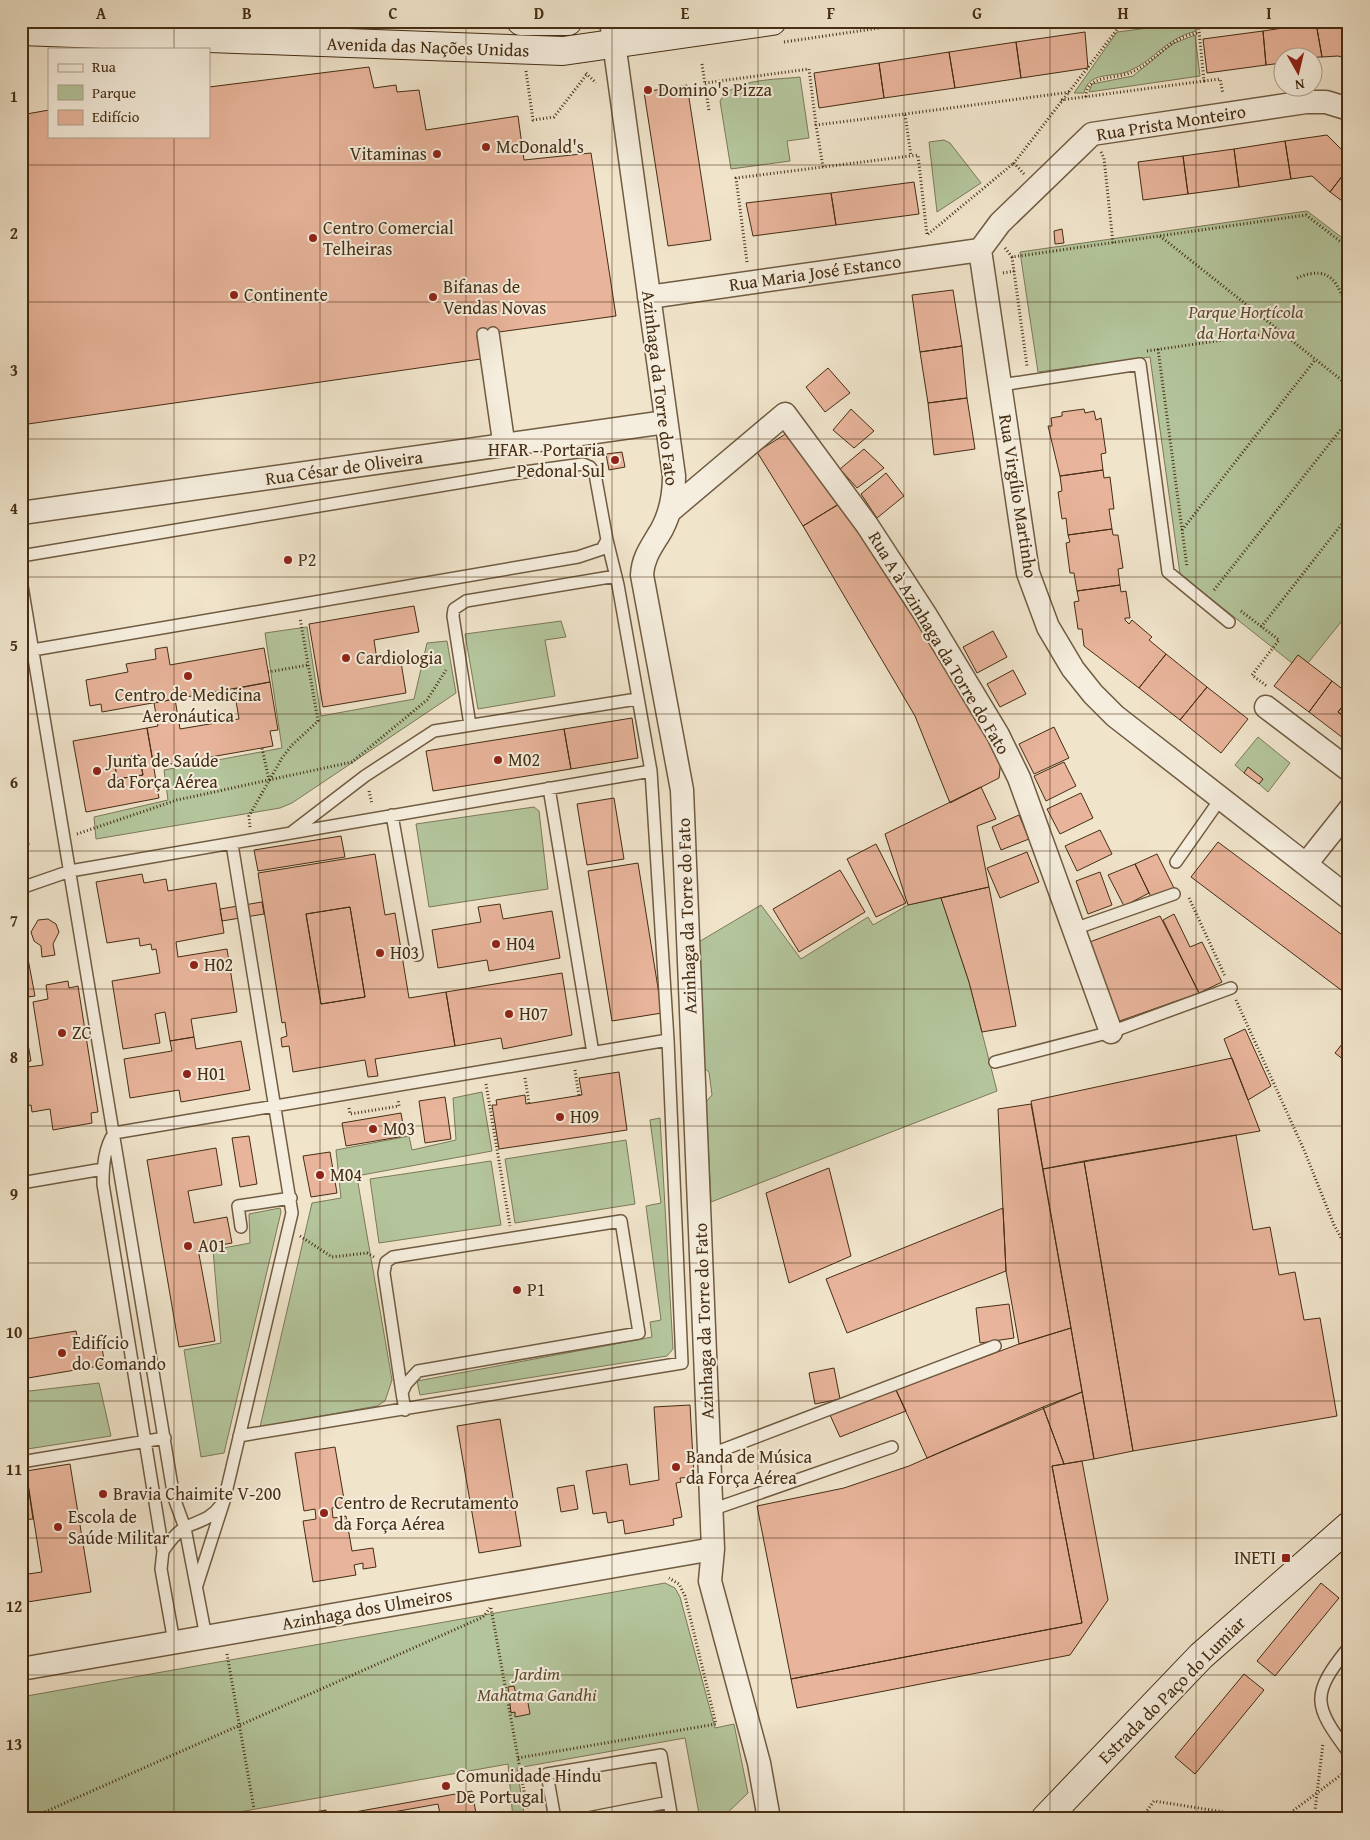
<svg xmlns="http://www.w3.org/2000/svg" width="1370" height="1840" viewBox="0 0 1370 1840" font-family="'Gentium Book Plus',serif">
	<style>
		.green { fill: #b4c59c; stroke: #7c7958 }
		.building { fill: #e8b49b; stroke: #452d13; fill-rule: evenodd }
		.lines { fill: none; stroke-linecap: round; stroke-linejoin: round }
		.lane-casing { stroke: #705b41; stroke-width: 14 }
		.street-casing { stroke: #705b41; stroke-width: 25 }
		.secondary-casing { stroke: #452d13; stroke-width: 30 }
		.path { stroke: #452d13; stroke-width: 3; stroke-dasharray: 1 2.5; stroke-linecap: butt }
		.lane { stroke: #f5eddd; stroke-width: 11 }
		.street { stroke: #f5eddd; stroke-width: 22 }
		.secondary { stroke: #f5eddd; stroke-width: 28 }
		.grid { fill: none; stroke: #452d13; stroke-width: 1; stroke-opacity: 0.55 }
		.poi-dot { fill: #8f2418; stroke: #f5eddd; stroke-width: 2 }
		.labels { text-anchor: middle; stroke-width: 4; stroke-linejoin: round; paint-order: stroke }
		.street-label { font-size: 18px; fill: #452d13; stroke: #f5eddd }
		.poi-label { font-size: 18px; fill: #452d13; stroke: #f5eddd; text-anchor: start }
		.park-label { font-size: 18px; font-style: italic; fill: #5b4b2e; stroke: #f5eddd }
		.neatline { fill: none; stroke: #452d13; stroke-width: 2 }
		.grid-label { font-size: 16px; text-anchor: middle; font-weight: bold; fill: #452d13 }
	</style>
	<rect width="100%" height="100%" fill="#f0e4cb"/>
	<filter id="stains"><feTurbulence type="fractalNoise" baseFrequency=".004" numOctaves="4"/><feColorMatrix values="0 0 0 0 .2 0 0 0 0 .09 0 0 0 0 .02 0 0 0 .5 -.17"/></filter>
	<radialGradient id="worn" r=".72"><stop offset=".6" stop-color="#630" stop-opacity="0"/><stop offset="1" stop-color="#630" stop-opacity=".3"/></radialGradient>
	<path class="green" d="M1195,22L1196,31C1166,38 1155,60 1129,71C1113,78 1088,71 1084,93H1074L1117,32Z
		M1195,35L1200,76L1089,92L1092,84L1133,76L1172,44Z
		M800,77L809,138L787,141L790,161L731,169L720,101C732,78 776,80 800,77Z
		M944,140L950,143L981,183L937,212L929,142Z
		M1307,211L1349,243V612L1308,663L1298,655L1292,663L1180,574L1150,357L1038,372L1020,252Z
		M561,621L566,637L545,640L555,696L478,709L465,634Z
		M307,627L321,716L414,699L427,643L447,641L456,693L292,803L280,808L96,839L94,817L168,800L164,770L282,748L265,633Z
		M1258,737L1290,763L1268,792L1259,784L1263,779L1249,768L1244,773L1235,765Z
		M534,807L539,811L548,889L429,907L416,824Z
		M941,898L969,982L997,1091L711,1202L706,1102L712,1095L709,1072L704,1068L697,943L761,905L801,959L868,917L873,925L908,905Z
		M482,1092L492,1151L362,1175L358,1183L392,1380L385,1401L377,1406L260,1427L312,1203L341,1198L336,1150L409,1136L412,1150L456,1140L453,1098Z
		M660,1118L673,1349L667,1356L420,1395L417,1381L652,1337L650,1322L661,1320L646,1206L661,1203L650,1120Z
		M626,1140L635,1204L515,1223L505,1159Z
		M491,1161L501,1225L379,1243L370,1179Z
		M280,1208L281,1212L224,1453L201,1457L184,1350L221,1343L213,1250L250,1243L249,1214Z
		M99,1383L111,1436L21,1450V1392Z
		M665,1583L675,1588L680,1597L715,1728L734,1724L748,1793L721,1819H700L685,1738L517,1768L525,1819H513L508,1764L200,1819H21V1697Z"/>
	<path class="building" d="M1333,21L1349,22V59L1338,56L1322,57L1316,23Z
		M1316,23L1322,57L1282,58V63L1266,65L1263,31Z
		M1263,31L1266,65L1207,73L1203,39Z
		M1085,32L1088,68L1021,78L1016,42Z
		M1016,42L1021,78L955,88L949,52Z
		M949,52L955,88L884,98L879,63Z
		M879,63L884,98L819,108L814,73Z
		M369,67L374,88L396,85L397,92L419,90L426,130L518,116L524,160L591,153L616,316L477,335L481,359L21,425V115L49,110V136H209V87Z
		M687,85L711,240L668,246L644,92Z
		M1327,135L1349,157V167L1330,192L1312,176L1291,179L1285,141Z
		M1285,141L1291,179L1239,187L1234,149Z
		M1234,149L1239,187L1188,194L1183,156Z
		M1183,156L1188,194L1143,200L1138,162Z
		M1349,167V206L1330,192Z
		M914,182L919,214L836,225L831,193Z
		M831,193L836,225L753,236L746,203Z
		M1062,229L1064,243L1055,244L1054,231Z
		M953,290L962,346L920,352L912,295Z
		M962,346L967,398L928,403L920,352Z
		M828,368L850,393L825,412L806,387Z
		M967,398L975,449L934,455L928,403Z
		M851,409L874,431L854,448L833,430Z
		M1084,409L1085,413L1094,411L1096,420L1101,418L1106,453L1101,454L1103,470L1060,476L1048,426H1052L1051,418L1062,416V412Z
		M787,433L839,504L803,526L757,452Z
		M864,449L884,468L857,488L840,469Z
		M622,452L625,467L609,470L606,454Z
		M1103,470L1104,478L1110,477L1114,509H1109L1112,529L1068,535L1066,518L1062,519L1058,492L1062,491L1060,476Z
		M886,473L904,496L877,518L861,494Z
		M839,504L904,596L1001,760L999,778L950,803L915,716L803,526Z
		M1112,529L1113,535H1118L1123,568L1118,569L1120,585L1077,591L1074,573H1070L1066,543L1070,542L1068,535Z
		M1120,585L1121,592L1126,591L1130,618H1125V620L1129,624L1132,620L1152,637L1149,640L1166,654L1139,688L1084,646L1082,629H1078L1074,602L1079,601L1077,591Z
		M414,606L419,632L374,640L377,660L400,656L406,693L323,707L309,624Z
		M993,631L1007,657L977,673L963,647Z
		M167,647L170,665L264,648L270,682L102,712L101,704L90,706L86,680L128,672L126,664L156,659L155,649Z
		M1166,654L1207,687L1180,720L1139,688Z
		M1298,655L1332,681L1309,712L1274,686Z
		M1013,670L1026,694L1000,707L987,684Z
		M1332,681L1349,694V698L1338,712L1349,720V731L1343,738L1309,712Z
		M270,682L278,730L270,731L273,746L154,767L147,728L158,726L154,703L175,699L180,729L239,719L234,689Z
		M1207,687L1248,719L1221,753L1180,720Z
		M1349,698V720L1338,712Z
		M632,718L638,758L571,769L564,729Z
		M1054,727L1069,758L1034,774L1019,744Z
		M147,728L159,798L86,812L73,741ZM139,755L143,775L117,779L114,759Z
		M564,729L571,769L433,791L426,751Z
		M139,755L143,775L117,779L114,759Z
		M1064,762L1076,786L1046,801L1034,776Z
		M1248,767L1263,779L1259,784L1244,773Z
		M981,787L996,819L977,826L989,887L908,905L885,834Z
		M1081,793L1093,818L1060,834L1047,809Z
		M614,798L624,859L587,865L577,804Z
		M1019,815L1029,839L1001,850L992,827Z
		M21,816H24L29,845L21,847Z
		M1100,830L1112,854L1077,871L1065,846Z
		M341,836L345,857L258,871L254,850Z
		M1218,842L1349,940V996L1191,877Z
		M876,844L906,903L876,917L847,859Z
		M1027,852L1039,882L1000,898L987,868Z
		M375,854L385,915L395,913L409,998L446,992L455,1046L375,1059L378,1076L368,1077L365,1060L293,1072L289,1046L282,1047L281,1038L287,1036L285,1022L282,1023L258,873ZM350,907L365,997L321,1004L306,914Z
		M1157,854L1174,888L1152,899L1135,864Z
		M638,863L662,1013L612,1021L588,871Z
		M1135,864L1149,893L1124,906L1108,875Z
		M840,870L865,912L799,952L773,909Z
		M1100,872L1112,905L1088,914L1076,881Z
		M142,874L144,883L166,879L168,891L216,883L224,933L176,942L178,957L227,949L237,1012L191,1019L194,1037L170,1041L165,1012L155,1014L160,1043L123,1049L112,981L160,973L156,949L152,950L151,944L140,946L139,938L107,943L96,882Z
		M989,887L1016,1026L982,1032L969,982L941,898Z
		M262,902L264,914L222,921L220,909Z
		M500,904L503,919L552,911L560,958L489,971L487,960L438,968L432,930L481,922L478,907Z
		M350,907L365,997L321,1004L306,914Z
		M1174,914L1190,947L1202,942L1222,982L1199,993L1163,920Z
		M1160,916L1199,993L1117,1022L1087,943Z
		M48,919L56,924L59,932L53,944L55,955L42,957L41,946L34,941L31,932L38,920Z
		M26,948L35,996L21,998V949Z
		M562,973L572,1035L503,1049L501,1038L455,1046L446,992Z
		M68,981L69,988L78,986L98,1112L91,1113L92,1123L53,1130L50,1109L32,1112L31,1105L21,1107V1068L43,1065L33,1002L48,999L46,985Z
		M21,1004L31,1061L21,1063Z
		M1245,1029L1271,1086L1248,1100L1224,1039Z
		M1349,1035V1064L1335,1053Z
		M194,1037L196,1049L241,1041L250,1090L181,1102L179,1090L130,1098L124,1059L172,1051L170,1041Z
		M1232,1058L1260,1131L1043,1169L1031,1101Z
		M619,1072L627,1130L499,1149L492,1105H497L496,1100L525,1095L526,1104L582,1095L579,1078Z
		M445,1097L451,1139L425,1143L419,1101Z
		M1031,1104L1071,1328L1019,1344L1006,1271L998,1109Z
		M401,1113L405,1136L346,1146L342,1123Z
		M1236,1135L1253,1230L1270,1227L1279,1275L1295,1272L1304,1320L1320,1318L1337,1416L1133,1451L1084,1161Z
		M249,1136L257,1184L240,1187L232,1138Z
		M216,1148L222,1185L188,1191L194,1223L227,1217L232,1243L198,1249L215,1341L179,1347L147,1160Z
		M330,1152L337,1193L311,1197L303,1156Z
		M1084,1161L1133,1451L1094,1459L1043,1169Z
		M829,1168L851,1256L789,1283L766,1193Z
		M1003,1208L1006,1271L847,1333L826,1279Z
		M1009,1304L1014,1338L980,1343L976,1308Z
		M1071,1328L1082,1392L927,1458L896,1390L1019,1344Z
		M76,1331L78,1340L100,1337L105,1365L22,1379L21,1340Z
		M834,1368L840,1399L815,1404L809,1373Z
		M896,1390L906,1411L840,1437L830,1415Z
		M1082,1392L1094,1459L1064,1464L1043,1407Z
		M690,1405L694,1477L680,1478L681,1482L676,1483L682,1517L673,1519L674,1525L625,1534L623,1520L608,1523L606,1512L593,1514L586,1471L627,1464L630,1485L659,1480L654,1407Z
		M1043,1407L1064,1464L1052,1466L1082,1623L791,1679L757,1506L844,1488L909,1466Z
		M500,1419L521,1546L479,1553L457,1426Z
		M335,1447L345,1505L332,1508L333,1518L346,1516L352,1551L373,1548L376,1567L363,1569V1563L354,1565L356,1575L313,1582L303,1521L316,1519L315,1509L304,1511L295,1453Z
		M1082,1461L1108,1600L1070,1655L797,1708L791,1679L1082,1623L1052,1466Z
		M70,1464L91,1592L21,1603V1575L42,1572L26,1471Z
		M26,1471L33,1519L21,1520V1472Z
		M574,1485L578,1509L561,1512L557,1488Z
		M1321,1583L1339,1598L1275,1676L1257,1661Z
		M1244,1674L1264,1690L1195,1774L1175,1757Z
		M514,1686L516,1694L526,1692L530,1714L515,1717V1712L511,1713L508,1687Z
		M472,1791L477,1819H327V1817Z
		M438,1804L441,1819H354Z
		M326,1810L327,1819H275Z"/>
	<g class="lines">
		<g class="lane-casing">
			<path id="lane" d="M493,333L509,444
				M483,334L499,445
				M1001,385L1140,364L1168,572L1229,622
				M21,556L517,473L583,464L590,467L595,474L607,540L602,549L578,557L21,652
				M21,580L174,1498L185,1528L206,1637
				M470,725L453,616L454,609L466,601L616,576
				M549,788L593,1053
				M392,815L417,955
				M292,832L365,776L434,731L637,699
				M1176,862L1221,798
				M21,888L70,871L651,771
				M1074,929L1174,894
				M995,1062L1111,1032L1231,988
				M21,1183L103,1169
				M241,1227L238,1206L291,1198
				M402,1393L406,1384L418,1371L639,1333L621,1221L393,1257L386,1262L384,1273L402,1393L405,1410
				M239,1436L682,1363L668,1040L651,771L618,585L607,540
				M709,1455L995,1346
				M21,1462L165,1438
				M711,1510L892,1447
				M163,1551C169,1542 175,1534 184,1528C198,1521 210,1520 220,1506
				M197,1585L224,1501L292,1213L232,844
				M174,1642L161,1569L163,1551L103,1184C103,1166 104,1148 114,1133L668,1040
				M1349,1647C1310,1695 1313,1705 1349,1753
				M555,1819L547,1774L661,1755L672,1819
				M583,1819L669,1802"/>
		</g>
		<g class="street-casing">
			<path id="street" d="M611,21L674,476C674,495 671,512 662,529C653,545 643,556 642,575L682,790L713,1549L710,1581L759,1763L769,1819
				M980,250L1028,573L1048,627L1073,669L1093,694L1115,716L1349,898
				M980,250L1000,223L1092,134L1306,102H1326L1349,109
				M649,297L980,250
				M670,511L785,414L867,525L925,614L998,735L1019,778L1111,1032
				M21,513L666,422
				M1266,707L1349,770
				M1306,864L1349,810
				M21,1669L713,1549"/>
		</g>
		<g class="secondary-casing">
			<path id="secondary" d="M521,21H568
				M21,31L563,51L772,21
				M1045,1819L1201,1656L1349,1526"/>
		</g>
		<path class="path" d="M784,42L927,21
			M702,64L709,111
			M526,71L533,120L554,117L587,74
			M586,73L596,83
			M1204,81L1220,79L1223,94
			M705,83L809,69L816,125
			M1086,97C1085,74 1116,80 1132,72C1157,61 1170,36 1199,33
			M1061,100L1204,81L1198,21
			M905,114L1071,92
			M1101,152L1104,158L1113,243
			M823,167L816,125L905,114L911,156
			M1024,174L1014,163L1119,27L1154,21
			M1160,236L1349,386
			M1005,248L1012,257L1306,215L1349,248
			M1012,257L1027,366
			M747,262L736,178L918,155L927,235L1014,163
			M1003,273L1015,271
			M1297,278C1332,263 1338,285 1349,312
			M1158,349L1187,567
			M1147,351L1279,332
			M1182,530L1315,360
			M1214,590L1349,419
			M1241,611L1279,640L1252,675L1268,687
			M1261,627L1349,515
			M268,672L308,665
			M269,780L352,762L427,700L446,670
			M369,791L372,804
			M250,827L249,816L282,758L292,745L318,721L300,618
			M77,834L177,800L269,780L262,748
			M1189,898L1225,976
			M1236,1000L1304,1150L1334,1225L1349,1252
			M575,1070L579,1096
			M525,1078L529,1103
			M486,1084L510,1226
			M349,1108L350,1114L399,1106L398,1099
			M300,1236L332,1257L367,1253L374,1257
			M491,1608L529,1819
			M227,1654L254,1809
			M518,1758L716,1724L685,1596L679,1584L669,1578
			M29,1819L483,1617L490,1608
			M1141,1819L1154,1801L1268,1819
			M1282,1819L1349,1769
			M1314,1819L1323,1743"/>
		<use href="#lane" class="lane"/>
		<use href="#street" class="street"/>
		<use href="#secondary" class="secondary"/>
	</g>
	<path class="grid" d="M174,21V49M320,21V1819M466,21V1819M612,21V1819M758,21V1819M904,21V1819M1050,21V1819M1196,21V1819M174,136V1819M21,165H1349M21,302H1349M21,439H1349M21,577H1349M21,714H1349M21,851H1349M21,989H1349M21,1126H1349M21,1263H1349M21,1401H1349M21,1538H1349M21,1675H1349"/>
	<g class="poi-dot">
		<circle cx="648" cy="90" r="5"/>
		<circle cx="486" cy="147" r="5"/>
		<circle cx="437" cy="154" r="5"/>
		<circle cx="313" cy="238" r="5"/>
		<circle cx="234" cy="295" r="5"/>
		<circle cx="433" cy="297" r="5"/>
		<circle cx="615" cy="460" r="5"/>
		<circle cx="288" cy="560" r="5"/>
		<circle cx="346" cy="658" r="5"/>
		<circle cx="188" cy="676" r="5"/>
		<circle cx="498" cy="760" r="5"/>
		<circle cx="97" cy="771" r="5"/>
		<circle cx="496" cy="944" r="5"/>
		<circle cx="380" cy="953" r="5"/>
		<circle cx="194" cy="965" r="5"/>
		<circle cx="509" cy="1014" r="5"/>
		<circle cx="62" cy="1033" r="5"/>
		<circle cx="187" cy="1074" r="5"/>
		<circle cx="560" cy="1117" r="5"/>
		<circle cx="373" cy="1129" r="5"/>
		<circle cx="320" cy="1175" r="5"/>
		<circle cx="188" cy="1246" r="5"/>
		<circle cx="517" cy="1290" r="5"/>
		<circle cx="62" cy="1353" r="5"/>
		<circle cx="676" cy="1467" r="5"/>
		<circle cx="103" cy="1494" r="5"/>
		<circle cx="324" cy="1513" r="5"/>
		<circle cx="58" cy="1527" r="5"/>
		<rect x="1281" y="1553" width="10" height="10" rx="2.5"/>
		<circle cx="446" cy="1786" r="5"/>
	</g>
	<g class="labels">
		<g class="street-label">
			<text transform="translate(428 47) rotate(2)" y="6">Avenida das Nações Unidas</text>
			<text transform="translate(1171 123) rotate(-9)" y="6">Rua Prista Monteiro</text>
			<text transform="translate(815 273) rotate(-8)" y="6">Rua Maria José Estanco</text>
			<text transform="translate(660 388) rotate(83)" y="6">Azinhaga da Torre do Fato</text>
			<text transform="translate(344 468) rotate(-8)" y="6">Rua César de Oliveira</text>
			<text transform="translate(1018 496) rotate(81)" y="6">Rua Virgílio Martinho</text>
			<text transform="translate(939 643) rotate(59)" y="6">Rua A à Azinhaga da Torre do Fato</text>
			<text transform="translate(687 916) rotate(-92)" y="6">Azinhaga da Torre do Fato</text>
			<text transform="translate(704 1321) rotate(-92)" y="6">Azinhaga da Torre do Fato</text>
			<text transform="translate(367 1609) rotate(-10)" y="6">Azinhaga dos Ulmeiros</text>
			<text transform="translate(1172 1690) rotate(-45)" y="6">Estrada do Paço do Lumiar</text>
		</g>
		<g class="poi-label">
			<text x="658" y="96">Domino's Pizza</text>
			<text x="496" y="153">McDonald's</text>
			<text x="427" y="160" text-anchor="end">Vitaminas</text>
			<text x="323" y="234">Centro Comercial<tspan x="323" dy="21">Telheiras</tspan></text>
			<text x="443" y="293">Bifanas de<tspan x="443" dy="21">Vendas Novas</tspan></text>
			<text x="244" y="301">Continente</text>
			<text x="605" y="456" text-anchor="end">HFAR - Portaria<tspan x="605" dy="21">Pedonal Sul</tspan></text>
			<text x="298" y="566">P2</text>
			<text x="356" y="664">Cardiologia</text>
			<text x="188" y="701" text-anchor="middle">Centro de Medicina<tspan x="188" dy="21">Aeronáutica</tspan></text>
			<text x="508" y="766">M02</text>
			<text x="107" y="767">Junta de Saúde<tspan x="107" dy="21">da Força Aérea</tspan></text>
			<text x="506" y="950">H04</text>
			<text x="390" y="959">H03</text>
			<text x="204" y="971">H02</text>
			<text x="519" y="1020">H07</text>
			<text x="72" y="1039">ZC</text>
			<text x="197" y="1080">H01</text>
			<text x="570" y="1123">H09</text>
			<text x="383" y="1135">M03</text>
			<text x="330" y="1181">M04</text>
			<text x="198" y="1252">A01</text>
			<text x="527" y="1296">P1</text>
			<text x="72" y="1349">Edifício<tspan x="72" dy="21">do Comando</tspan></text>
			<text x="686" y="1463">Banda de Música<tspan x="686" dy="21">da Força Aérea</tspan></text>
			<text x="113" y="1500">Bravia Chaimite V-200</text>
			<text x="334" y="1509">Centro de Recrutamento<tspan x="334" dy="21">da Força Aérea</tspan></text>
			<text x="68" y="1523">Escola de<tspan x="68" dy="21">Saúde Militar</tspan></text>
			<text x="1276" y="1564" text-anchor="end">INETI</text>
			<text x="456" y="1782">Comunidade Hindu<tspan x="456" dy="21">De Portugal</tspan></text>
		</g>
		<g class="park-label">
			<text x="1246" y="318">Parque Hortícola<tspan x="1246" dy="21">da Horta Nova</tspan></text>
			<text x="537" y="1680">Jardim<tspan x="537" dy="21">Mahatma Gandhi</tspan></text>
		</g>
	</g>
	<rect width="1370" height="1840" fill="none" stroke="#f0e4cb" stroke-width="55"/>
	<rect x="48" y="48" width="162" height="90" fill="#f5eddd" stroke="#afa08c"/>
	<rect x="58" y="64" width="25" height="8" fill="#f5eddd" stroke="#afa08c"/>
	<text x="92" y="72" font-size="15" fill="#452d13">Rua</text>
	<rect x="58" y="85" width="25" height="15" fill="#b4c59c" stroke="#afa08c"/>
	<text x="92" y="98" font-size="15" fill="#452d13">Parque</text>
	<rect x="58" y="110" width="25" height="15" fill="#e8b49b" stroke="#afa08c"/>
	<text x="92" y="122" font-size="15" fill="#452d13">Edifício</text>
	<g transform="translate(1298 72) rotate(172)"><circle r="24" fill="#f5eddd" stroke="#afa08c"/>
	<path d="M0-4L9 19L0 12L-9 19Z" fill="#8f2418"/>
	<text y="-8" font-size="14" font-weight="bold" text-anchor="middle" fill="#452d13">N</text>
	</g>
	<rect x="28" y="28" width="1314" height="1784" class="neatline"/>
	<g class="grid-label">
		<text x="101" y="19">A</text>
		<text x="247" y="19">B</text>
		<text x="393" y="19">C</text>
		<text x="539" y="19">D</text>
		<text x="685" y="19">E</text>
		<text x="831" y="19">F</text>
		<text x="977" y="19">G</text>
		<text x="1123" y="19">H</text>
		<text x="1269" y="19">I</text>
		<text x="14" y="102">1</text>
		<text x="14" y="239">2</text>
		<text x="14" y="376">3</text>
		<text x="14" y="514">4</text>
		<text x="14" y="651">5</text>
		<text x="14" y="788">6</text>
		<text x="14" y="926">7</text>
		<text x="14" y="1063">8</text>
		<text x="14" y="1200">9</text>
		<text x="14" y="1338">10</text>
		<text x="14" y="1475">11</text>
		<text x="14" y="1612">12</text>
		<text x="14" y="1750">13</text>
	</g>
	<rect width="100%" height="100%" filter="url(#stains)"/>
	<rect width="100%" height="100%" fill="url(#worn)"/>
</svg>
